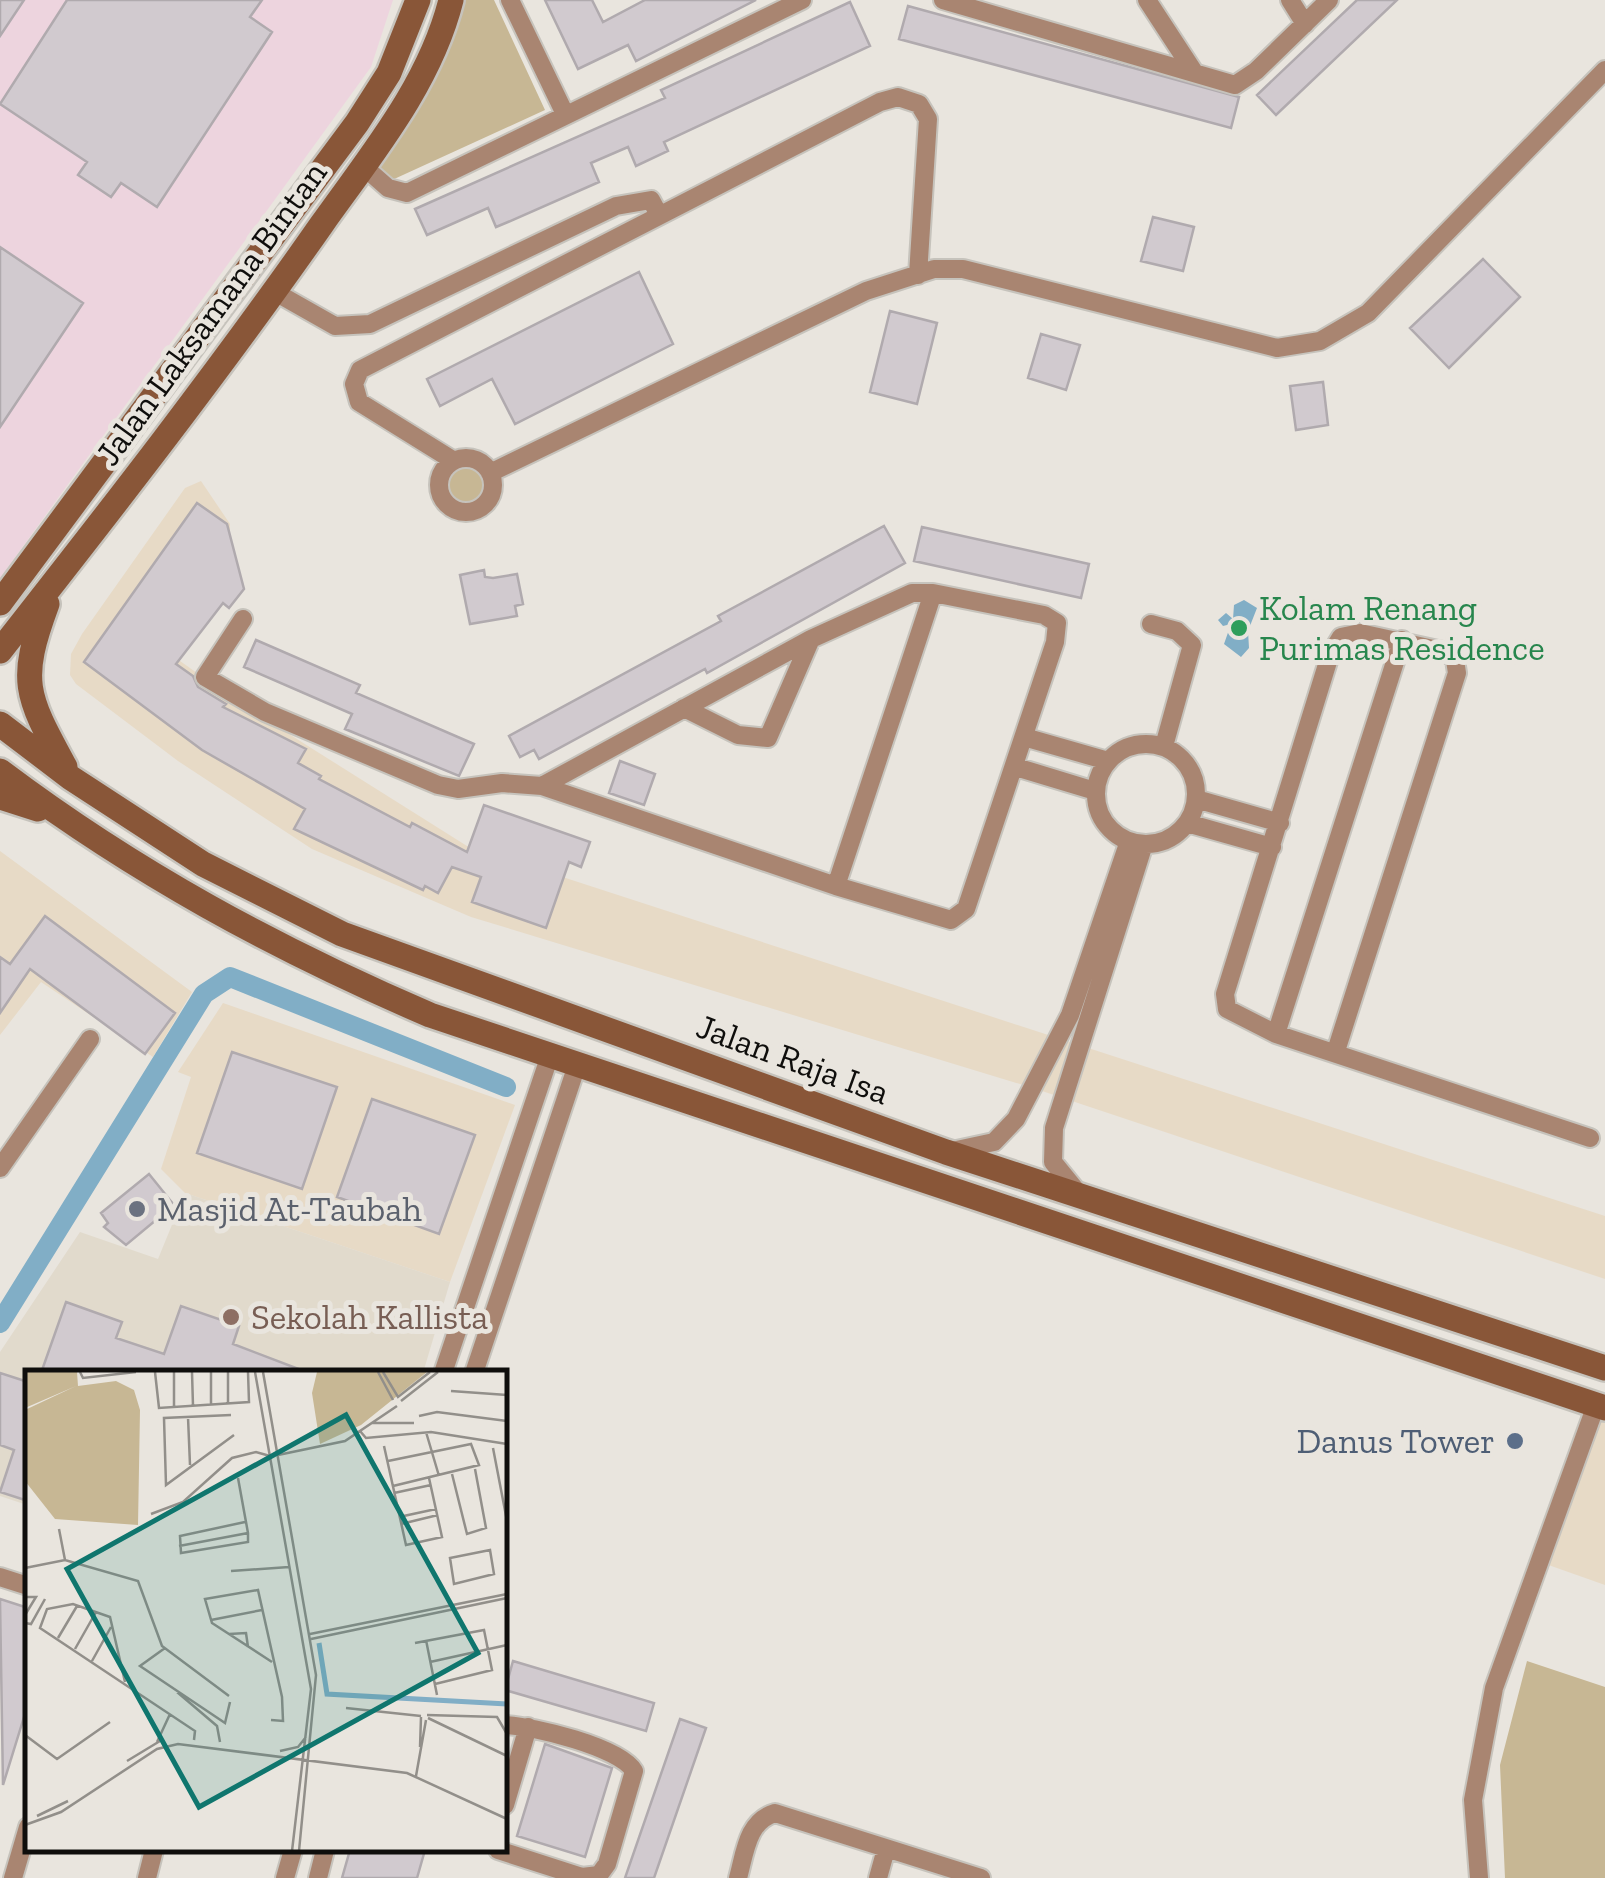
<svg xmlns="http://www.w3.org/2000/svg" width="1605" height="1878" viewBox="0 0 1605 1878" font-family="'Zilla Slab',serif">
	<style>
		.commercial { fill: #e7dac6 }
		.industrial { fill: #edd4de }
		.built { fill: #e1dacc }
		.green { fill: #c7b794 }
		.water { fill: #81aec6 }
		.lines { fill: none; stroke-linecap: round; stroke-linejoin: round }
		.canal { stroke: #81aec6; stroke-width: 20 }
		.building { fill: #d1cacf; stroke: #b0aaae; stroke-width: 2.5 }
		.minor-casing { stroke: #c6c3bc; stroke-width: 22 }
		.secondary-casing { stroke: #c6c3bc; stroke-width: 30 }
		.minor { stroke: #a98571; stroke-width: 18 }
		.secondary { stroke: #895638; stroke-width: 25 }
		.leisure-dot { fill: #2e9e5b; stroke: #e9e5de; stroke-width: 4 }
		.worship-dot { fill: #6b7280; stroke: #e9e5de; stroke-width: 4 }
		.education-dot { fill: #8d6e63; stroke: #e9e5de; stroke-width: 4 }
		.service-dot { fill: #5c6f8a; stroke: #e9e5de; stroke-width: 4 }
		.labels { text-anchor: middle; stroke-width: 10; stroke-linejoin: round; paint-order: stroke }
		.street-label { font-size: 35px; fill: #0f0e0c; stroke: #e9e5de }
		.leisure-label { font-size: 35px; fill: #27864d; stroke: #e9e5de; text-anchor: start }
		.worship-label { font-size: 35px; fill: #5b616d; stroke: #e9e5de; text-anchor: start }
		.education-label { font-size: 35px; fill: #785e54; stroke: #e9e5de; text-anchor: start }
		.service-label { font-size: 35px; fill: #4e5e75; stroke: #e9e5de; text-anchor: end }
		.inset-river { fill: none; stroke: #81aec6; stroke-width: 5 }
		.inset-road { fill: none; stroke: #928f8a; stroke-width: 2.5 }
		.view { fill: #0f766e; fill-opacity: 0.15; stroke: #0f766e; stroke-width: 5 }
		.inset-edge { fill: none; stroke: #0f0e0c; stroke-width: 5 }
	</style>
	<rect width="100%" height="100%" fill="#e9e5de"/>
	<path class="commercial" d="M201,481L230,524V545L156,644L238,702L467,846L1605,1216V1279L1033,1088L471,917L312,849L178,761L76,684L70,675L71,654L82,634L185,488Z
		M0,851L192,992L153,1057L41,982L0,1035Z
		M223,1003L515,1105L450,1282L185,1193L161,1169L191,1077L178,1072Z
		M1596,1405L1605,1408V1585L1540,1562Z"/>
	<path class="industrial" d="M0,0H393L371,67L0,578Z"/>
	<path class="built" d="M185,1193L450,1282L423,1373H28L27,1505L0,1496V1352L80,1232L158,1259Z"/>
	<path class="green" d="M456,0H494L545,110L392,180L380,168L429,78Z
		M447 486a18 18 0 1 1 36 0a18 18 0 1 1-36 0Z
		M1527,1661L1605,1687V1878H1505L1500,1765Z"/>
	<path class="water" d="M1244,600L1257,608L1248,631L1249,648L1241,657L1224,644L1231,624L1223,626L1218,620L1226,613L1233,619L1234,605Z"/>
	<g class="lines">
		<path class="canal" d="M0,1323L204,994L230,977L506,1087"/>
	</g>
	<path class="building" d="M0,0H24L0,36Z
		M67,0H262L250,17L272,32L157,207L121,183L111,197L78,175L87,162L0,104Z
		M545,0H592L603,22L645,0H756L636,61L628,45L578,69Z
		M1357,0H1397L1276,115L1257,95Z
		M850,2L870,46L664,142L668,151L636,166L628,147L591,163L599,182L508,222L496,227L488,208L427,235L415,209L665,98L661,90Z
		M908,6L1239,97L1231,128L899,39Z
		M1153,217L1194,227L1183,271L1141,261Z
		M0,247L83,303L0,427Z
		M1483,259L1520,297L1449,368L1410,328Z
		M639,272L673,344L515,424L492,379L440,406L427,379Z
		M890,311L937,323L917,404L870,392Z
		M1041,334L1080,345L1066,390L1028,378Z
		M1323,382L1328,425L1296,430L1290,386Z
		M197,503L227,524L244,589L229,608L223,603L176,664L193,676L198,687L226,704L223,707L306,749L298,763L321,776L319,779L410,827L412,823L467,852L484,805L590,842L581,867L569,862L546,928L472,902L481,877L452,867L438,893L425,886L423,890L294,829L305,809L202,750L84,662Z
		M884,526L905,563L707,673L705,669L539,759L534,750L520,757L509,736L721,621L718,616Z
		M922,527L1089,564L1081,598L914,561Z
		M484,570L485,577L493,578L517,574L523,604L515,606L517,616L470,624L460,575Z
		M256,640L360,685L356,693L474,744L459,776L345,729L352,714L244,667Z
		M620,761L655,774L644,805L609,793Z
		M45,916L175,1013L145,1054L30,969L0,1013V957L10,964Z
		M232,1052L337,1087L302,1189L197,1153Z
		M372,1099L475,1135L439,1234L337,1197Z
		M149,1174L174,1205L126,1245L104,1227L108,1223L101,1213Z
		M66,1302L122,1322L116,1338L164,1354L181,1306L239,1326L233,1344L309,1373H41Z
		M0,1373L28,1382V1501L0,1492L14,1450L0,1445Z
		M0,1599L28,1608V1704L3,1785Z
		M513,1661L654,1703L646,1731L505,1690Z
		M680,1719L706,1728L654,1878H625Z
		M545,1744L612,1768L585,1857L517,1836Z
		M350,1850H425L417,1878H342Z"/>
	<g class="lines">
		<g class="minor-casing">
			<path id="minor" d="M510,0L565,114
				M943,0L1235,85L1256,71L1329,0
				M1147,0L1194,72
				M1290,0L1305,24
				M363,166L388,188L407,193L802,0
				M275,292L335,326L370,324L616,206L651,200L659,215
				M439 485a27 27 0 1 1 54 0a27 27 0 1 1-54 0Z
				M454,461L359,402L354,384L360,370L880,102L898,97L919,104L928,119L918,275
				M490,473L866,291L934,269H963L1277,348L1320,341L1368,313L1605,70
				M243,619L205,677L265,712L438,785L458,789L502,783L542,786L836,886L951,920L966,909L1055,642L1057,623L1044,615L933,593H912L811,639L542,786
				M1151,624L1177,631L1192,645L1164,746
				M684,708L738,735L768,738L811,639
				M1024,737L1108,761
				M1096 794a50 50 0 1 1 100 0a50 50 0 1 1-100 0Z
				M1016,767L1095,791
				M1196,799L1280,823
				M1187,823L1272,847
				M836,886L933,593
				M1276,1034L1402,640
				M1336,1051L1457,673L1455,660L1447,652L1360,633L1341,637L1330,655L1225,994L1227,1009L1276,1034L1590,1138
				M952,1151L994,1142L1016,1119L1070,1015L1129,841
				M0,1168L90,1039
				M1079,1194L1053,1162L1054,1128L1144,844
				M443,1373L549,1058
				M474,1373L576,1068
				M0,1577L28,1586
				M505,1805L528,1727
				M498,1850L582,1877L599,1875L607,1864L634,1771C620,1747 533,1726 505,1725
				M13,1878L28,1827
				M147,1878L154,1850
				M285,1878L293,1850
				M318,1878L325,1850
				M738,1878C745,1853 747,1821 775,1813L981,1878
				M878,1878L886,1849
				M1479,1878L1473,1800L1494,1688L1596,1405"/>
		</g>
		<g class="secondary-casing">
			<path id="secondary" d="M0,603L357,123L389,73L418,0
				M47,604C18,682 26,695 65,767
				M0,651C110,511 220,370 322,224C371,155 430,84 451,0
				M0,724L71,778L203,864L342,934L946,1152L1605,1368
				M0,771C134,872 276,949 430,1015L1605,1408
				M0,797L38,809"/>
		</g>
		<use href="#minor" class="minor"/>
		<use href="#secondary" class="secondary"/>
	</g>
	<circle class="leisure-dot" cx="1239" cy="628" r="10"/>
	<circle class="worship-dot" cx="137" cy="1209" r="10"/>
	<circle class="education-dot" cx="231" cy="1317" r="10"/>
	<circle class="service-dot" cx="1515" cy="1441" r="10"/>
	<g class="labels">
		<g class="street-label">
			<text transform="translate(211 313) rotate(-54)" y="12">Jalan Laksamana Bintan</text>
			<text transform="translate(793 1059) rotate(20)" y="12">Jalan Raja Isa</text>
		</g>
		<g class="leisure-label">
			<text x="1259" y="620">Kolam Renang<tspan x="1259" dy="40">Purimas Residence</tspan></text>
		</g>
		<g class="worship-label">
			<text x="157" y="1221">Masjid At-Taubah</text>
		</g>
		<g class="education-label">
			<text x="251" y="1329">Sekolah Kallista</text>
		</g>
		<g class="service-label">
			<text x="1495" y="1453">Danus Tower</text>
		</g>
	</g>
	<g transform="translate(25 1370)">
		<rect width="482" height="482" fill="#e9e5de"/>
		<path d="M0,2H52L53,16L91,11L109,20L115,40L113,155L30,149L0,111V40L51,16L0,38ZM292,2H402L336,55L295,74L287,23Z" fill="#c7b794"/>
		<path class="inset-river" d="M294,273L302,324L482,334"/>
		<path class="inset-road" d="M55,2L58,8L111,2M130,2L134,38L224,32L223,2M149,2V37M167,2L168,36M186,2V35M203,2V34M230,2L286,319L267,481M238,2L291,305L274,481M353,2L368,30M358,2L373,27L405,2M426,21L482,25M376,31L413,2M206,45L139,48L141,115L209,65M394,46L412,42L482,51M163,47L165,95M347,53H389M335,61L341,68L406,62L482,74M401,62L414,106M359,76L381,175L417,167L404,108M468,78L482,151M253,85L320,71L372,36M363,91L446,74L454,95L368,116M427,104L442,164L461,158L450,99M213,108L223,163V172L156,183L155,166L220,152M369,123L406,115M126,144L158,132L207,88L231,82L245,86M374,147L411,139M376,154L413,145M34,159L40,190M154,176L223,163M465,180L469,204L429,214L425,188ZM0,198L40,190L113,211L137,276L204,326M206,201L264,197M0,227H11L0,245M186,250L237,240M0,253L6,254L20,229M204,264L221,263L223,277M285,264L482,224M33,268L52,236M286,269L482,228M401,270L412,325M390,273L459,260L467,300L410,314M140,278L115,296L200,353L205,332M50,279L71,242M67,291L86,257M405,292L482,275M100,312L85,247L48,234L22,239L15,258L170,361L169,370M152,322L192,356L195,372M321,338L396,346M402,345L472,347L482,364M403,348L482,386M246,350L258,351L257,327L233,220L180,229L187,253L247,292M0,365L32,389L85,352M132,372L145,344M395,377L396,347M255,381L273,377L281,367M102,391L135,371M391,406L401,350M12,446L43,431M0,455L36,442L132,379L153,374L382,403L482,449"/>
		<path class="view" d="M321,45L453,283L174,437L42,199Z"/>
		<rect width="482" height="482" class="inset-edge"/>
	</g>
</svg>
